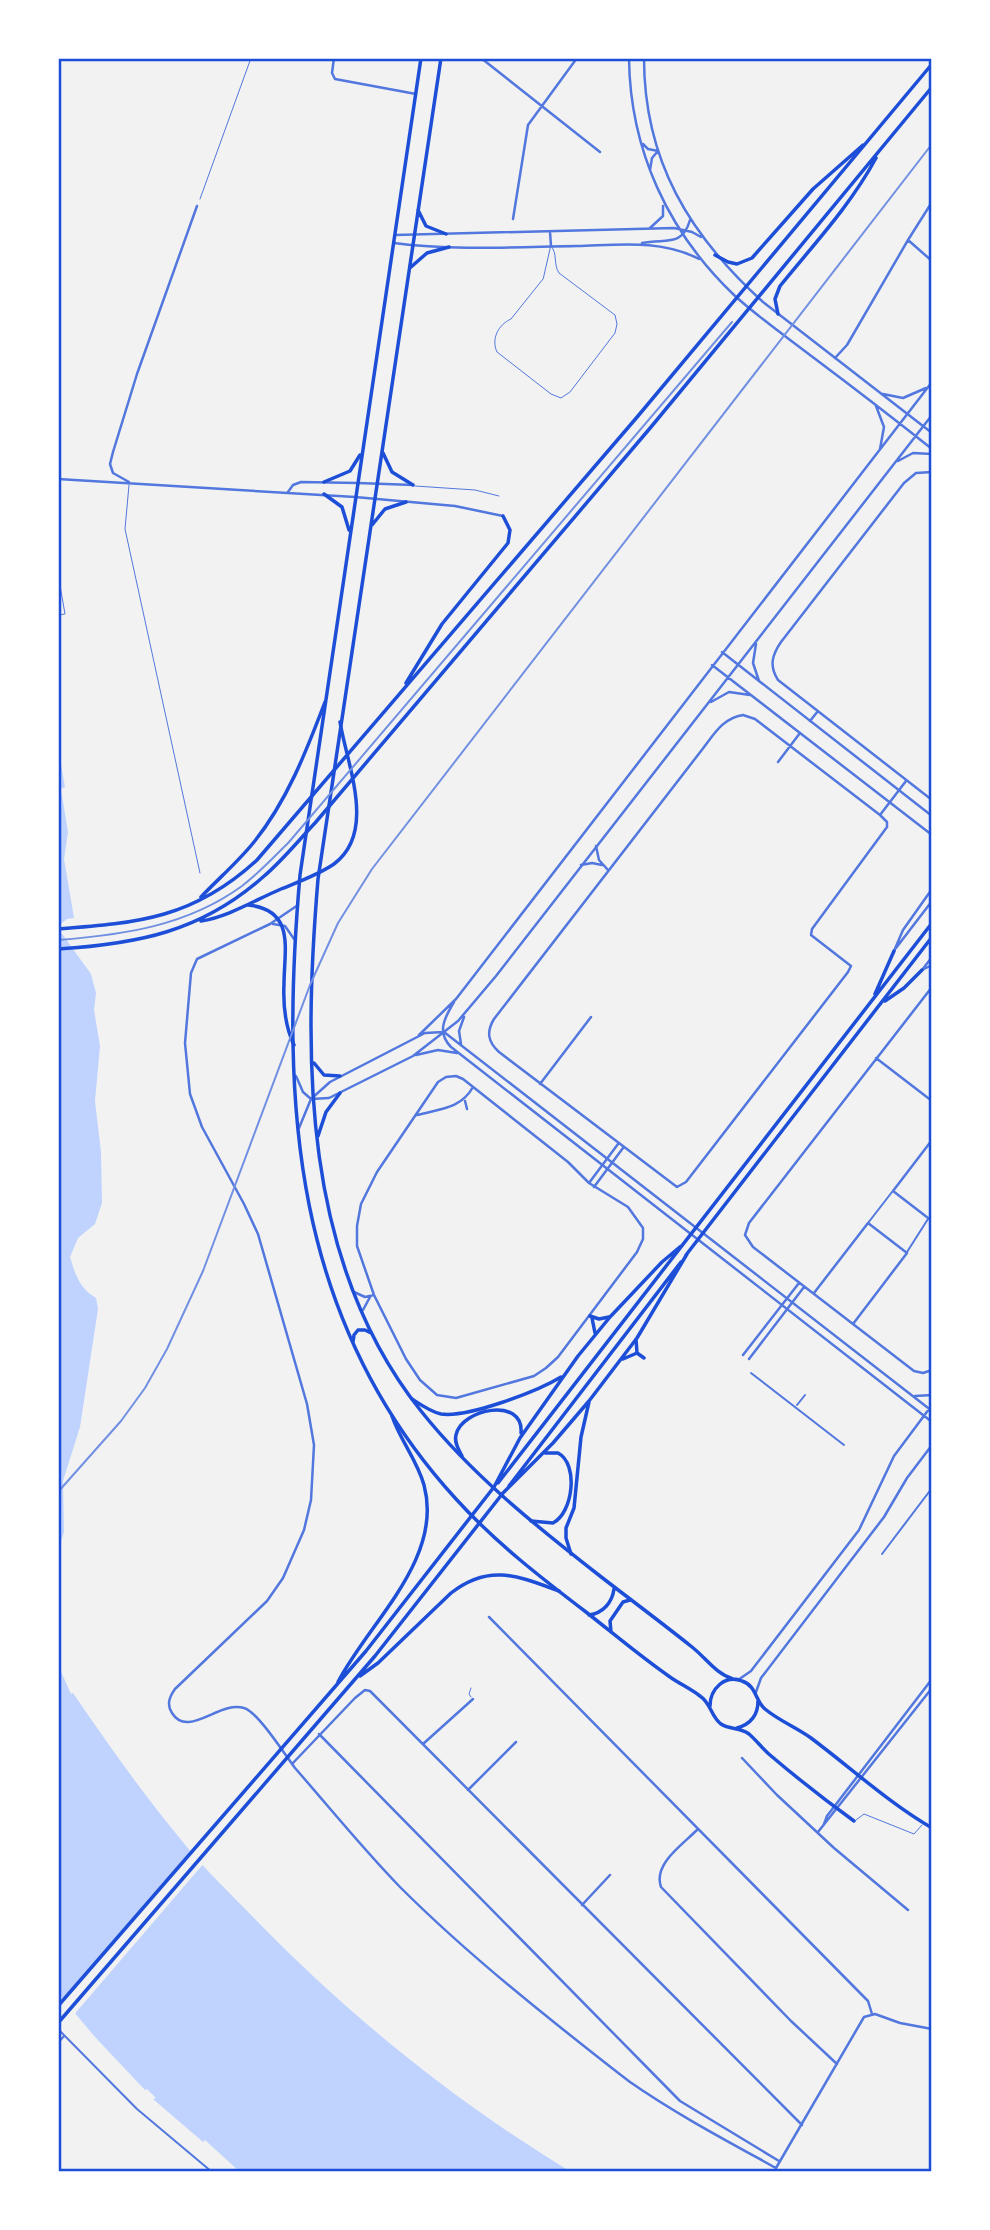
<svg xmlns="http://www.w3.org/2000/svg" width="990" height="2230" viewBox="0 0 990 2230" font-family="'Open Sans',sans-serif">
	<style>
		.water { fill: #bfd3fe }
		.pier { fill: #f2f2f2 }
		.lines { fill: none; stroke-linecap: round; stroke-linejoin: round }
		.service { stroke: #5277de; stroke-width: 1 }
		.pedestrian { stroke: #5277de; stroke-width: 2 }
		.minor { stroke: #5277de; stroke-width: 2.5 }
		.tertiary { stroke: #5277de; stroke-width: 2.5 }
		.secondary { stroke: #1d4ed8; stroke-width: 3.5 }
		.primary { stroke: #1d4ed8; stroke-width: 3.5 }
		.trunk { stroke: #1d4ed8; stroke-width: 3.5 }
		.tram { stroke: #7290e2; stroke-width: 2 }
		.rail { stroke: #7290e2; stroke-width: 2 }
		.neatline { fill: none; stroke: #1d4ed8; stroke-width: 2.5 }
	</style>
	<rect width="100%" height="100%" fill="#f2f2f2"/>
	<path class="water" d="M58,747L65,787L61,789L68,832L64,859L74,918L67,919L59,925L60,931L91,974L96,993L94,1010L100,1046L95,1101L101,1152L102,1203L95,1224L78,1238L70,1257C75,1274 80,1289 96,1298L98,1309L80,1427L63,1481L64,1532L58,1551Z
		M58,1665L71,1694L73,1693C109,1746 146,1798 187,1847C207,1872 231,1894 253,1917C348,2015 454,2101 571,2172H240L205,2140L203,2142L153,2099L156,2098L147,2089L145,2090L95,2037L58,1993Z"/>
	<path class="pier" d="M194,1849L205,1862L72,2017L60,2001Z"/>
	<g class="lines">
		<path class="service" d="M200,199L251,58
			M551,246C558,254 553,264 559,273L615,315L617,324L615,333L570,392L561,398L551,394L497,352C491,339 498,325 511,319L543,279Z
			M129,485L125,529L200,873
			M415,486L475,490L499,496
			M58,574L65,614L58,615
			M471,1697L469,1694L471,1688
			M856,1820L864,1814L914,1834L922,1825
			M775,2171L778,2172"/>
		<path class="pedestrian" d="M868,1223L892,1192
			M907,1252L928,1219
			M751,1373L844,1445
			M797,1405L805,1395
			M882,1554L932,1488
			M58,2029L137,2109L212,2172
			M58,2043L64,2036"/>
		<path class="minor" d="M334,58L332,73L335,79L416,94
			M481,58L600,152
			M513,219L528,125L577,58
			M908,240L932,261
			M835,358L847,345L908,240L932,202
			M932,472L916,473L904,483L781,642C772,655 769,666 778,680L932,800
			M58,479L355,497
			M129,482L113,473L110,464L113,452L137,374L197,206
			M288,492L293,485L301,482L358,483
			M743,715L755,719L880,815L887,822V827L812,929L811,935L851,966L848,972L686,1182L677,1187L499,1052C488,1042 486,1032 494,1019L701,751C713,736 722,718 743,715Z
			M810,721L818,711
			M778,762L800,733
			M880,815L906,781
			M596,846L599,860L608,870
			M581,865L592,863L602,865
			M298,905L270,924L197,959L191,973L185,1043L190,1094L202,1127L244,1204L258,1234L307,1404L314,1445L311,1500L304,1530L283,1578L267,1601L175,1689C170,1696 166,1704 172,1713C188,1739 220,1700 244,1708C258,1712 285,1755 295,1768C330,1808 363,1849 400,1887C449,1936 501,1980 555,2023C580,2043 605,2063 630,2082C676,2114 727,2141 776,2168L864,2017L875,2014L900,2023L932,2029
			M273,924L285,926L294,939
			M932,987L749,1223L745,1235L753,1247L914,1371L923,1373L932,1370
			M876,1058L932,1101
			M456,1076L463,1079L568,1162L589,1183L628,1207L643,1228V1239L637,1252L558,1357L546,1368L534,1376L456,1398L437,1395L420,1380L406,1359L374,1295L357,1246V1226L361,1204L377,1172L438,1082L446,1077Z
			M540,1084L591,1017
			M465,1101L467,1109
			M417,1115C439,1109 461,1109 473,1087
			M932,1140L893,1191L932,1221
			M589,1183L618,1144
			M594,1187L623,1148
			M354,1292L365,1297L374,1295
			M814,1293L868,1223L907,1253L853,1324
			M363,1310L370,1297
			M743,1355L799,1283
			M749,1359L804,1287
			M489,1617L868,2001L872,2014
			M319,1734L680,2101L779,2161
			M423,1744L473,1699
			M742,1758L777,1795L834,1848L908,1910
			M292,1764L355,1698L365,1690L370,1691L802,2125
			M468,1790L516,1742
			M824,1824L827,1816L932,1679
			M697,1830C682,1845 653,1864 661,1887L791,2021L837,2064
			M818,1832L932,1688
			M582,1905L610,1875"/>
		<path class="tertiary" d="M629,58C630,150 668,232 734,295C759,318 787,337 814,358C854,388 893,418 932,449
			M644,58C644,160 689,235 763,302L932,433
			M643,144L648,149L658,151
			M650,170L652,158L658,151
			M650,228L663,216V206
			M550,232L551,246
			M395,235L674,228L692,232L701,237
			M394,243C454,251 517,247 577,246C619,245 660,239 699,259
			M642,243C665,238 682,248 690,220
			M883,394L903,398L926,388
			M876,406L884,427L880,449
			M898,461L913,453L932,454
			M358,483L413,485
			M355,497L455,506L503,516
			M756,644L753,663L759,681
			M722,652L932,816
			M712,665L932,835
			M711,702L729,692L750,695
			M896,948L932,901
			M894,951L903,930L932,889
			M922,970L932,957
			M922,970L932,965
			M454,1002C445,1017 436,1032 451,1047L932,1422
			M419,1035L456,999L932,382
			M461,1044L459,1031L464,1017
			M416,1055L438,1050L457,1053
			M296,1076L303,1092L311,1099L329,1098L413,1056L458,1021L496,976L932,415
			M299,1128L311,1099L330,1082L425,1033L444,1032L932,1411
			M915,1396L932,1395
			M738,1680L751,1671L859,1530L894,1456L932,1405
			M756,1692L761,1678L884,1517L907,1478L932,1445"/>
		<path class="secondary" d="M421,58L300,875C280,1104 293,1321 456,1499C495,1542 540,1577 586,1612C614,1634 641,1657 670,1677C680,1684 691,1689 700,1696C711,1703 711,1717 721,1724C730,1730 740,1727 749,1734C756,1740 762,1748 770,1755C797,1778 825,1800 854,1821
			M441,58L318,879C303,1059 302,1262 421,1411C472,1475 536,1526 600,1576C631,1600 662,1623 692,1647C706,1658 716,1674 733,1679
			M418,210L426,226L446,234
			M411,267L427,253L449,247
			M383,453L392,472L413,485
			M324,482L350,471L360,455
			M324,494L342,507L349,530
			M372,525L385,509L406,502
			M314,1063L324,1075L340,1076
			M318,1136L326,1112L340,1093
			M353,1342L354,1335L358,1330H365L371,1333
			M589,1615C603,1613 612,1603 614,1589
			M611,1632L610,1621L623,1602L630,1600
			M710,1706C710,1689 725,1674 742,1681C757,1686 755,1701 765,1709C778,1720 797,1728 811,1738C851,1768 889,1803 932,1828
			M737,1728C751,1724 758,1715 758,1701"/>
		<path class="primary" d="M715,255L728,262L737,264L752,258L813,189L863,145
			M778,314L775,299L780,286C814,244 850,206 876,158
			M406,683L442,624L508,543L510,530L503,516
			M201,897C218,879 238,862 254,842C287,801 306,752 325,702
			M248,905C296,910 284,950 284,984C283,1005 285,1026 294,1045
			M201,921C228,917 255,900 281,889C298,882 318,875 334,864C377,832 347,765 340,722
			M58,929C139,923 194,918 257,860L638,416L932,64
			M58,949C137,944 201,932 263,877C282,861 298,841 315,823L651,427L932,87"/>
		<path class="trunk" d="M875,994L894,951
			M885,1001L904,988L922,970
			M686,1255L932,937
			M590,1316L599,1319L609,1317
			M592,1318L595,1333
			M636,1339L637,1353L644,1358
			M623,1359L637,1353
			M412,1399C421,1405 431,1412 441,1414C468,1418 538,1391 561,1377
			M462,1456C459,1450 454,1443 456,1435C461,1409 524,1396 521,1433
			M498,1483L932,923
			M509,1486L681,1262
			M531,1521L553,1523C573,1513 579,1464 558,1453H545
			M571,1554L566,1538V1528L574,1508L581,1437L589,1402
			M360,1676L378,1663L451,1593C489,1563 518,1576 559,1591
			M338,1682C369,1622 444,1559 424,1485C417,1460 400,1440 392,1416
			M58,2006L366,1651L494,1487L520,1438L578,1356L610,1317L662,1262L681,1246
			M58,2023L375,1656L503,1493L553,1443L589,1401L637,1338L687,1254"/>
		<path class="tram" d="M58,940C123,935 187,926 242,886C259,873 274,857 289,842L732,322"/>
		<path class="rail" d="M58,1492L121,1421L145,1388L167,1349L203,1271L310,985L338,923L372,869L932,144"/>
	</g>
	<rect width="990" height="2230" fill="none" stroke="#ffffff" stroke-width="119"/>
	<rect x="60" y="60" width="870" height="2110" class="neatline"/>
</svg>
